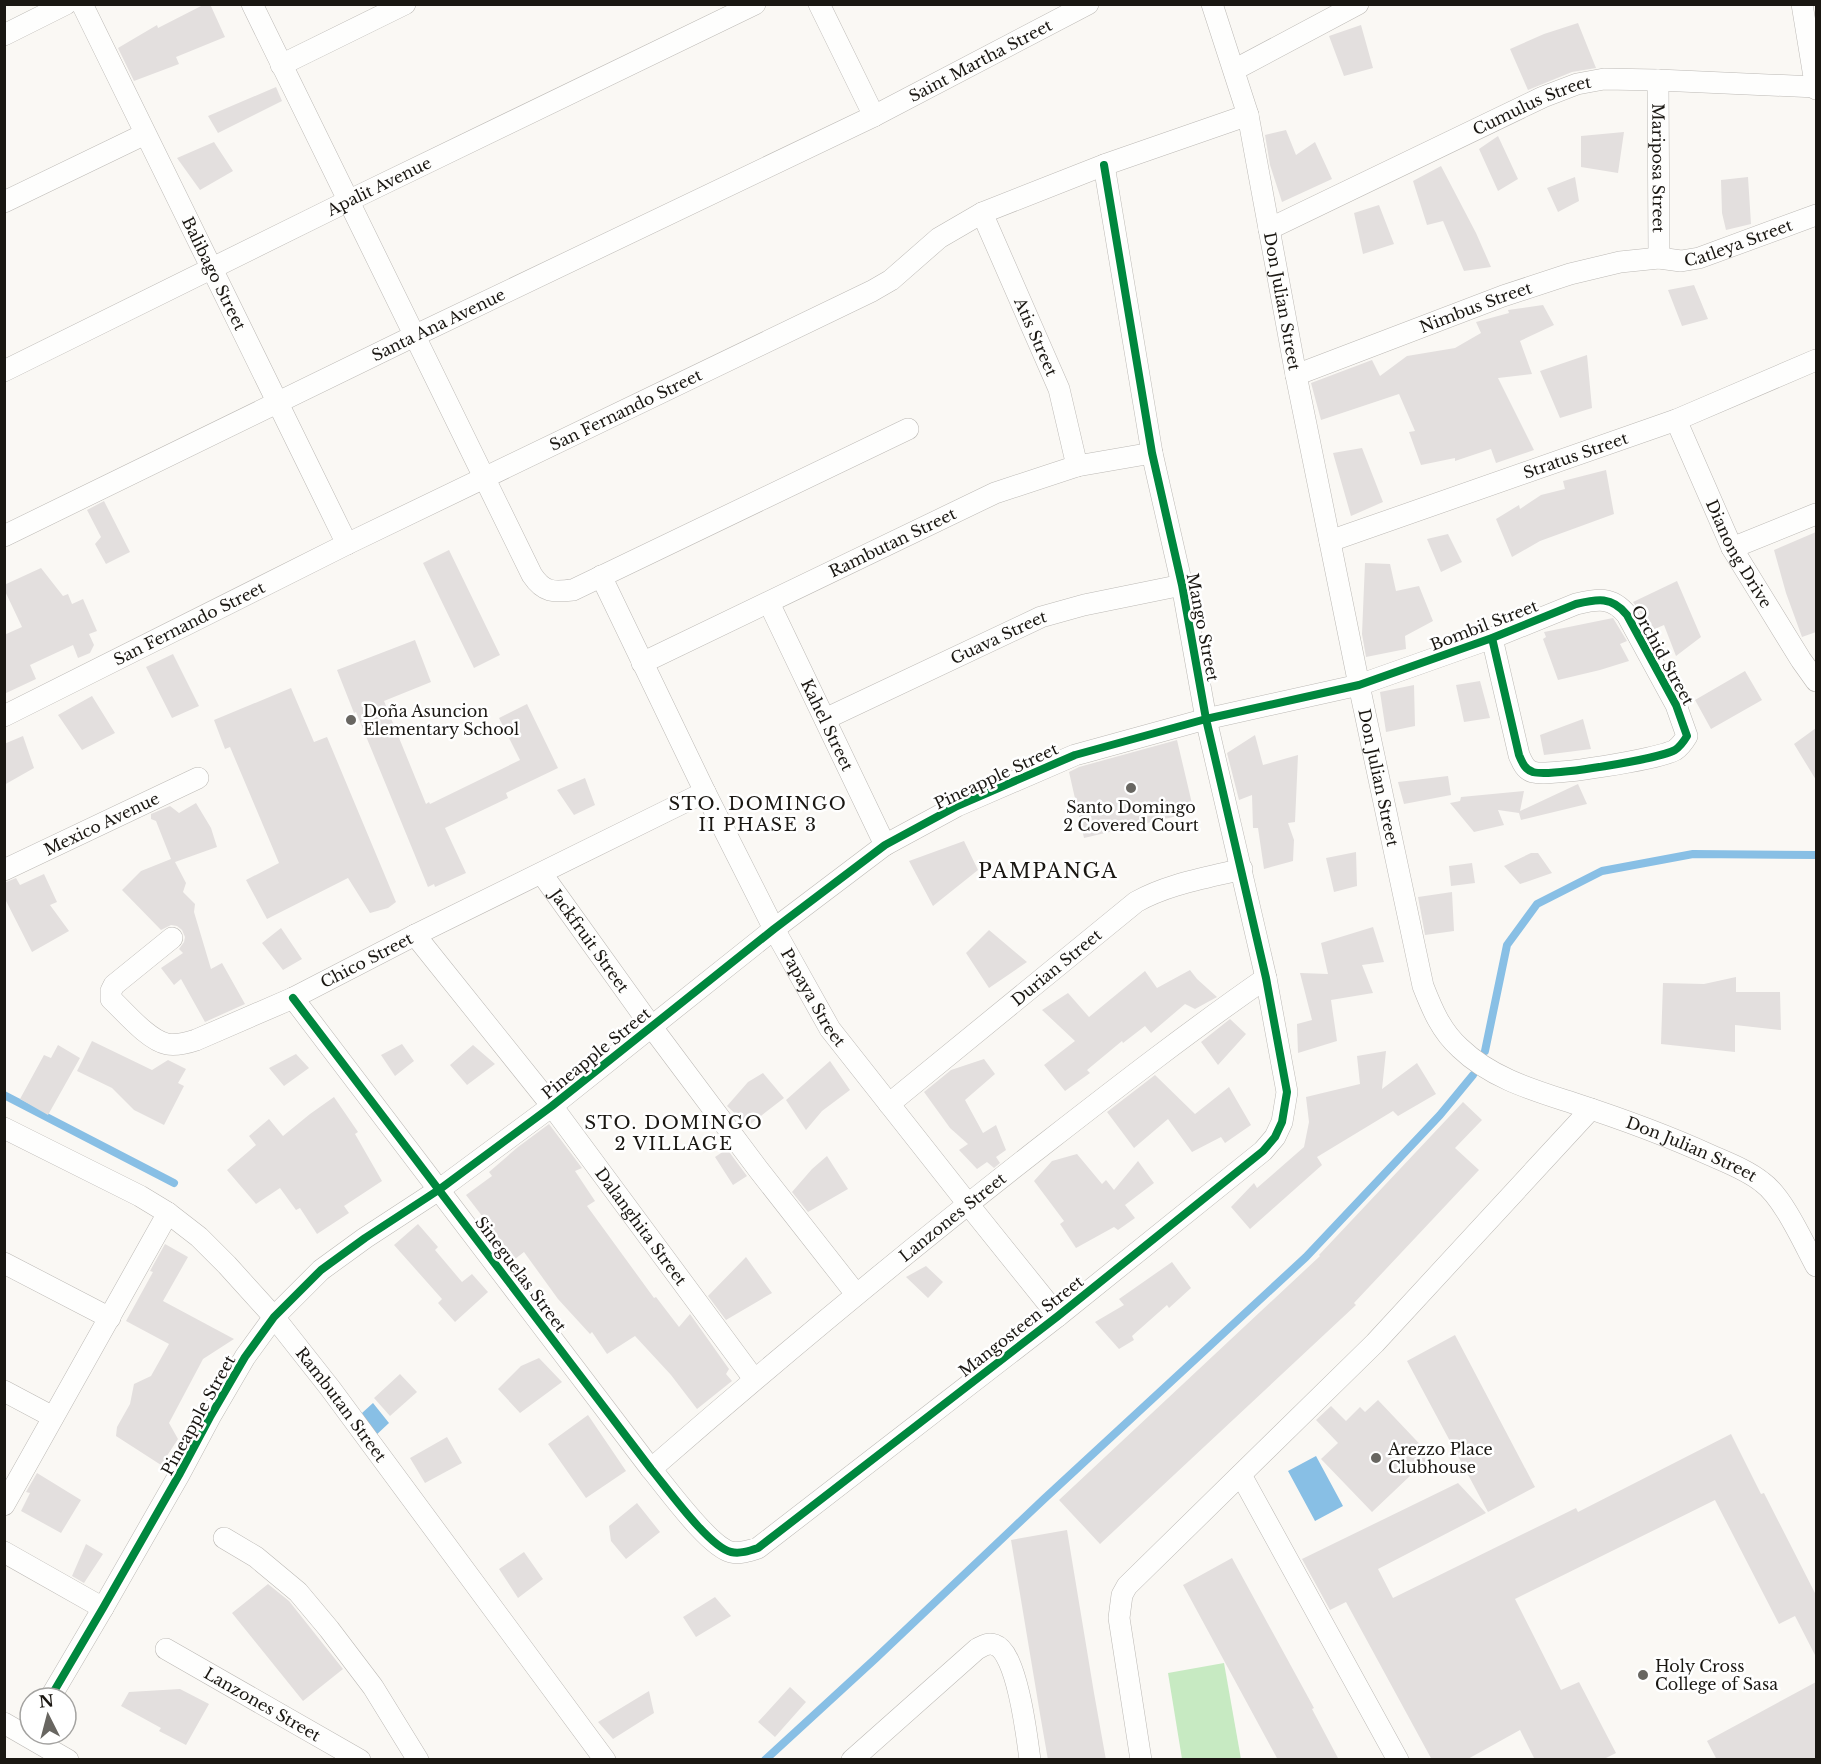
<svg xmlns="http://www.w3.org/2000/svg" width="1821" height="1764" viewBox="0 0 1821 1764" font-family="'Libre Baskerville',serif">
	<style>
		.green { fill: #c7eac2 }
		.water { fill: #88bfe5 }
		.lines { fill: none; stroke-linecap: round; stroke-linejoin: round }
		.stream { stroke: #88bfe5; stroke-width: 8 }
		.building { fill: #e3dfde }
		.street-casing { stroke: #bcb9b5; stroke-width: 22 }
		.street { stroke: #fefefd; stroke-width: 21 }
		.cycleway-casing { stroke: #fff; stroke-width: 11 }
		.cycleway { stroke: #00873e; stroke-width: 8 }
		.poi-dot { fill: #686661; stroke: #fff; stroke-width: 2 }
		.labels { text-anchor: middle; stroke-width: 5; stroke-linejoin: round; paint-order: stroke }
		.street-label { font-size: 16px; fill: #1a1712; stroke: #fff }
		.poi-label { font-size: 16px; fill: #1a1712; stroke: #fff; text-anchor: start }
		.neighbourhood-label { font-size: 18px; letter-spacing: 1.5px; fill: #1a1712; stroke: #fff }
		.quarter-label { font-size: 20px; letter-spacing: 1.5px; fill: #1a1712; stroke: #fff }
	</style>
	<rect width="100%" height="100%" fill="#faf8f4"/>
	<path class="green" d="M1224,1663L1241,1759H1182L1168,1673Z"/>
	<path class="water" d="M373,1403L389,1423L374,1437L362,1413Z
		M1316,1456L1343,1506L1315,1521L1288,1471Z"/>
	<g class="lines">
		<path class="stream" d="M1485,1051L1507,945L1537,904L1602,871L1693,854L1816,855
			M4,1095L174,1183
			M765,1760L875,1659L1044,1499L1306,1257L1440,1115L1473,1075"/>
	</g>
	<path class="building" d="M205,4H210L225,37L176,57L179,64L134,81L118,48L157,25L158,28Z
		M1578,23L1596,68L1572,72L1528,90L1510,49L1544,34Z
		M1361,25L1373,68L1344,76L1329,36Z
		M276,87L282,101L218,133L208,116Z
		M1286,130L1296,155L1315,142L1332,179L1282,202L1270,165L1265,135Z
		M1624,132L1618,173L1581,167V136Z
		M1498,136L1518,179L1498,191L1479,149Z
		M214,142L233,171L200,190L177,158Z
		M1441,166L1476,233L1491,267L1464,271L1443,221L1427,225L1413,181Z
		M1575,177L1579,201L1558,212L1547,188Z
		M1748,177L1751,224L1726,230L1722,213L1721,180Z
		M1379,205L1394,244L1363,254L1354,213Z
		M1694,285L1708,319L1682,326L1668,290Z
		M1543,305L1554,325L1520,341L1532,374L1498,378L1534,450L1496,463L1491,449L1455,461V458L1421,465L1409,432L1415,431L1399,394L1321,420L1311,383L1372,360L1380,376L1407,356L1455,348L1481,333L1476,322L1509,313L1508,310Z
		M1587,355L1592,408L1560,418L1540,371Z
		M1362,448L1383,502L1351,516L1333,453Z
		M1606,470L1614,514L1540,541L1512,557L1496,519L1519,505L1520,509L1541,495L1565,489L1563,481Z
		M104,501L130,552L106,564L95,544L101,537L87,510Z
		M1816,532V632L1802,637L1786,593L1774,550Z
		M1448,534L1462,562L1441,572L1427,539Z
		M449,550L500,655L474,668L423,563Z
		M1365,563L1390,564L1396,591L1419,586L1433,621L1405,636L1406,649L1366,657L1362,634Z
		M41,568L63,596L68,594L72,604L83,599L97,631L89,634L94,645L90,653L78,658L73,645L30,665L36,679L4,694V635L22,627L4,589V585Z
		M1677,581L1701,637L1676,656L1664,625L1650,631L1638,609L1633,602Z
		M1613,618L1627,641L1620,644L1629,661L1600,670L1558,680L1543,639L1546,637L1544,632Z
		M415,640L431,682L384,701L426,804L429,802L430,804L520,760L499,718L527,704L558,768L506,793L508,798L445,828L466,873L435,887L434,884L428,887L356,712L354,713L337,670Z
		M173,654L199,706L172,718L146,667Z
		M1745,671L1762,700L1711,729L1695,700Z
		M1480,681L1490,718L1464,722L1456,685Z
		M1414,685L1415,726L1386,732L1380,692Z
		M291,688L314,742L327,737L396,902L388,908L370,913L348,878L267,919L246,880L279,863L230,747L225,749L214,720Z
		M92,696L115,733L82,750L58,715Z
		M1583,719L1591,749L1544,755L1540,735Z
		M1816,728V780L1794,744Z
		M1255,735L1263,765L1298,755L1295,822L1288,823L1294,840L1293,861L1264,869L1258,828H1253L1252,795L1239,800L1227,753Z
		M23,736L34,768L4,785V744Z
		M1177,740L1194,812L1084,838L1069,772L1079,767Z
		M1448,776L1451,795L1404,804L1398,782Z
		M585,778L595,805L574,815L557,790Z
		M1578,784L1587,804L1521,820L1519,813L1498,810L1504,825L1474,832L1450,803L1460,801L1461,797L1524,791L1520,811Z
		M196,803L211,828L217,847L175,862L186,883L183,892L195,904L194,912L211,969L222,963L245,1004L205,1022L181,979L174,985L161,968L183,953L179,949L184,942L185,937L182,930L177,926L171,925L161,930L122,890L141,871L171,859L156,821L151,819V814L170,806L179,813Z
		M964,841L978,870L933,906L909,861Z
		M1356,852L1357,886L1334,892L1326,858Z
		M1531,853H1538L1552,873L1520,884L1504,866Z
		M1472,863L1475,883L1451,886L1449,866Z
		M44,874L57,902L50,905L69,931L32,952L4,897V883L16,878L20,885Z
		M1452,892L1454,931L1425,935L1418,897Z
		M1373,927L1384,962L1362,965L1373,993L1331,1000L1337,1041L1298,1053L1297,1024L1312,1020L1300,973L1328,974L1321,943Z
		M281,928L302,959L283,970L262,943Z
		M989,930L1027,962L989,988L966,953Z
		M1190,970L1197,979L1217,997L1195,1009L1185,1004L1151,1033L1145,1026L1123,1043L1122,1041L1087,1070L1090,1073L1065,1091L1044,1065L1075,1041L1042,1010L1068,993L1089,1017L1145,971L1157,988Z
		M1736,977V992H1780L1781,1030L1735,1025V1052L1661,1044L1663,983L1704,984Z
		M1230,1019L1246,1034L1218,1065L1201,1042Z
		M92,1041L152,1070L168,1060L186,1069L178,1083L184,1086L164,1125L134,1110L112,1088L77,1071Z
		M402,1044L414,1061L395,1076L381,1055Z
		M58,1045L80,1058L48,1115L20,1099L44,1055L51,1058Z
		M473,1045L495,1064L467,1085L450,1065Z
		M1386,1051L1382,1089L1417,1063L1436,1094L1398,1116L1393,1111L1317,1157L1322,1165L1250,1229L1231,1207L1254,1183L1257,1188L1304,1147L1309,1122L1306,1097L1360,1084L1357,1056Z
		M296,1054L309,1068L284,1086L269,1068Z
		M984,1059L995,1074L965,1100L983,1133L996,1125L1006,1150L996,1157L1000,1163L994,1168L987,1162L977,1169L959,1150L968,1144L950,1128L924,1092L951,1070Z
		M830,1061L850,1090L822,1111L806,1130L786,1100Z
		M763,1073L784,1098L748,1126L727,1106L748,1082Z
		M1155,1075L1195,1114L1229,1087L1251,1125L1225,1143L1221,1137L1192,1152L1168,1119L1134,1148L1107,1112Z
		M334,1097L358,1132L355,1134L382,1181L344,1206L349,1213L317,1234L300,1208L296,1210L280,1188L256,1204L227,1170L256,1145L249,1136L269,1119L283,1136L310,1114Z
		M1463,1102L1482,1120L1455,1148L1479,1170L1354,1303L1356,1305L1100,1544L1059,1500L1320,1256L1319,1255Z
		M549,1124L582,1168L575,1171L595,1201L587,1206L654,1298L656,1297L679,1327L690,1314L729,1369L726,1374L732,1381L697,1409L671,1375L635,1336L607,1354L592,1332L590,1334L558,1299L524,1252L515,1259L466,1195L492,1176L489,1172L518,1147Z
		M727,1149L747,1176L733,1185L715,1157Z
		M1077,1154L1102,1184L1106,1180L1114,1190L1138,1161L1154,1183L1125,1205L1135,1218L1118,1230L1114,1227L1076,1248L1060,1224L1064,1221L1034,1181L1052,1161Z
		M827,1156L848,1189L808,1212L792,1192L812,1169Z
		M418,1224L438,1247L435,1250L462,1282L472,1274L488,1292L455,1322L438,1303L442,1299L394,1245Z
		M165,1244L188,1257L163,1301L234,1339L203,1359L169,1423L178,1439L161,1465L116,1436L117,1427L130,1404L134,1384L151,1376L169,1344L126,1321L153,1272L150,1271Z
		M746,1257L772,1293L726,1320L708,1296Z
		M1172,1262L1191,1288L1169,1308L1167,1305L1132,1336L1134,1340L1119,1349L1095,1322L1124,1305L1119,1299Z
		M926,1266L943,1282L928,1298L906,1277Z
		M1455,1335L1535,1487L1488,1512L1407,1361Z
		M539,1358L562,1382L520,1413L498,1389L521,1366Z
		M400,1374L417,1392L390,1416L374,1398Z
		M1378,1400L1431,1456L1372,1512L1321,1459L1338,1443L1316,1420L1331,1406L1346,1421L1360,1407L1365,1412Z
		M588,1415L626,1471L586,1498L548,1444Z
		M1731,1434L1761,1494L1764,1493L1816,1595V1657L1795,1616L1779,1624L1715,1500L1515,1599L1561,1690L1579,1682L1616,1753L1602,1760H1535L1520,1730L1466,1760H1432L1346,1602L1330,1610L1302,1559L1458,1483L1486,1513L1378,1569L1393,1598L1576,1508L1578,1512Z
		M447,1437L462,1463L425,1483L410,1458Z
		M37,1473L81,1500L61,1533L21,1511L30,1493L26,1492Z
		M637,1503L660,1532L626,1559L611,1541L609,1526Z
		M1067,1530L1094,1693L1106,1760H1048L1040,1714L1011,1540Z
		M86,1544L103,1554L84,1583L72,1576Z
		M524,1552L543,1579L518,1598L499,1569Z
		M1232,1558L1314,1708L1312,1709L1339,1760H1278L1183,1585Z
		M268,1584L289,1601L343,1669L303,1701L232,1613Z
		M715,1597L731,1616L696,1637L683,1617Z
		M1816,1682V1760H1717L1707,1741Z
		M790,1687L806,1702L775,1737L758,1722Z
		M180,1689L209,1704L186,1745L159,1731L161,1728L121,1706L129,1692Z
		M649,1691L654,1713L613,1739L598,1722Z"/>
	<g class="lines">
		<g class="street-casing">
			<g id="street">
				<path id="s1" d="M82,4L347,544"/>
				<path d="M252,4L532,575C544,593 553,592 573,590L908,429"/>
				<path d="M819,4L874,116"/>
				<path id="s2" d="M1212,4L1248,115L1296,375L1359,685L1423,986C1432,1009 1441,1031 1460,1048C1491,1078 1533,1090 1573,1103C1619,1118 1666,1135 1710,1155C1728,1163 1747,1170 1762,1182C1783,1197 1803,1242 1816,1266"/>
				<path d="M1802,4L1816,89"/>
				<path d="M4,35L66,4"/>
				<path d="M281,65L405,4"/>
				<path d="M1234,70L1358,4"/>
				<path id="s3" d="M1658,80L1659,258"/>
				<path d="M4,202L145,134"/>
				<path id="s4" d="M982,213L1059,389L1077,466"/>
				<path id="s5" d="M1269,229L1543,97L1577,84L1604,79L1658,80L1816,87"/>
				<path id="s6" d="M4,371L348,201L755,4"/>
				<path id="s7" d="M1296,375L1503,296L1570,274L1620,262L1659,258L1681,261L1699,258L1816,215"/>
				<path id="s8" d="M1676,420L1732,548L1801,660L1816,681"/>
				<path id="s9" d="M4,536L414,336L874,116L1088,4"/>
				<path id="s10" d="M1330,541L1676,420L1816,360"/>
				<path d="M1732,548L1816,514"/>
				<path id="s11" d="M601,576L705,792L774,929L830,1029L968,1204L1058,1316"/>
				<path id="s12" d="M769,603L885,845"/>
				<path id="s13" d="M642,663L995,493L1077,466L1152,453"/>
				<path id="s14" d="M4,716L347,544L872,291L891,280L939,238L982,213L1104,165L1248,115"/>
				<path id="s15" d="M825,719L1041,617L1084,605L1182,585"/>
				<path id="s16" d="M4,870L198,778"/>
				<path id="s17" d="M542,874L651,1026L758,1169L856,1294"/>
				<path id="s18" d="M415,935L552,1106L754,1379"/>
				<path id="s19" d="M172,938L114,985L111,991V999C125,1012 148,1040 167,1044C177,1046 187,1043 196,1040L293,998L415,935L705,792"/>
				<path d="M293,998L651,1469C667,1488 709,1547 731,1552C740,1554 749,1551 758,1548L1058,1316L1263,1151L1275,1137L1282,1122L1287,1092L1266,978L1206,719L1182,585L1152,453L1104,165"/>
				<path id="s20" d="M889,1104L1136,902C1168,884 1206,878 1242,869"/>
				<path id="s21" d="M4,1128L140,1196L168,1213L199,1237L227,1265L274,1317L330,1388L605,1760"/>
				<path d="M4,1263L110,1318"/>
				<path d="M4,1391L53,1417"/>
				<path id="s22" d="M651,1469C781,1356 912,1247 1047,1142C1119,1086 1191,1030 1266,978"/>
				<path d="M1241,1475L1398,1760"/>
				<path d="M4,1505L168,1213"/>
				<path d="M224,1538L256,1557L298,1592L329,1629L373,1687L418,1760"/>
				<path d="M4,1552L103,1608"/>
				<path id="s23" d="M166,1649L360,1760"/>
				<path d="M50,1698L103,1608L179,1475L210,1417L245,1357L274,1317L321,1270L365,1238L440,1189L552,1106L774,929L885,845L957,806L1075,755L1206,719L1359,685L1492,638L1576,604C1597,599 1612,596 1627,615L1676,705L1687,736C1684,741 1681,746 1675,750C1659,759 1550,777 1533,772C1525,770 1522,762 1519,755L1492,638"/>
				<path d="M4,1723L68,1760"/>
				<path d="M852,1760L977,1649C983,1646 988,1642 995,1645C1017,1652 1027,1737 1030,1760"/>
				<path d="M1141,1760L1119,1618L1122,1595L1127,1586L1375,1343L1591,1109"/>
			</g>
		</g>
		<use href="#street" class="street"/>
		<g class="cycleway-casing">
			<path id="cycleway" d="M293,998L651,1469C667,1488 709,1547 731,1552C740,1554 749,1551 758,1548L1058,1316L1263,1151L1275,1137L1282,1122L1287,1092L1266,978L1206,719L1182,585L1152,453L1104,165
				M50,1698L103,1608L179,1475L210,1417L245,1357L274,1317L321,1270L365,1238L440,1189L552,1106L774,929L885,845L957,806L1075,755L1206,719L1359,685L1492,638L1576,604C1597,599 1612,596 1627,615L1676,705L1687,736C1684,741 1681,746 1675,750C1659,759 1550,777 1533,772C1525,770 1522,762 1519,755L1492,638"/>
		</g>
		<use href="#cycleway" class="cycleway"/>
	</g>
	<g class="poi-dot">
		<circle cx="351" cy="720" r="6"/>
		<circle cx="1131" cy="788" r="6"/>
		<circle cx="1376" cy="1458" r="6"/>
		<circle cx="1643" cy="1675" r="6"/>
	</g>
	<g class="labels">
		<g class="street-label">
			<text dy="6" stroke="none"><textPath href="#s9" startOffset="1086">Saint Martha Street</textPath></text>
			<text dy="6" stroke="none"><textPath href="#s5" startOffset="291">Cumulus Street</textPath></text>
			<text dy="6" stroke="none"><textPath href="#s3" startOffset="88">Mariposa Street</textPath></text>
			<text dy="6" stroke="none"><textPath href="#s6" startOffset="418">Apalit Avenue</textPath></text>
			<text dy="6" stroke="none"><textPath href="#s7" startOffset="465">Catleya Street</textPath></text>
			<text dy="6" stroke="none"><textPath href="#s1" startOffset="300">Balibago Street</textPath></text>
			<text dy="6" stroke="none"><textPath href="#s2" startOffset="306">Don Julian Street</textPath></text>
			<text dy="6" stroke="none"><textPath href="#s7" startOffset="192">Nimbus Street</textPath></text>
			<text dy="6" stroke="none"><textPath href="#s9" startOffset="483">Santa Ana Avenue</textPath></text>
			<text dy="6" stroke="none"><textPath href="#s4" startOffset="135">Atis Street</textPath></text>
			<text dy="6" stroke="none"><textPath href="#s14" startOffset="693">San Fernando Street</textPath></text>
			<text dy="6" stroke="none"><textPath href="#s10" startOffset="260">Stratus Street</textPath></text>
			<text dy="6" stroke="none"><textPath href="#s13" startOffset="278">Rambutan Street</textPath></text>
			<text dy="6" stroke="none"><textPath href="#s8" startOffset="148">Dianong Drive</textPath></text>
			<text dy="6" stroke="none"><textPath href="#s14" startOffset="207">San Fernando Street</textPath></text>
			<text transform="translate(1484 625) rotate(-21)" y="6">Bombil Street</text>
			<text transform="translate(1203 627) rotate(79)" y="6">Mango Street</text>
			<text dy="6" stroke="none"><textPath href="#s15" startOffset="192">Guava Street</textPath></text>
			<text transform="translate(1663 655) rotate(61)" y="6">Orchid Street</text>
			<text dy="6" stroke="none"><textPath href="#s12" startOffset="135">Kahel Street</textPath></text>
			<text transform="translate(996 776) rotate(-25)" y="6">Pineapple Street</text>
			<text dy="6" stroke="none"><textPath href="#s2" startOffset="792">Don Julian Street</textPath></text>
			<text dy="6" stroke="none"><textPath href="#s16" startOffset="108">Mexico Avenue</textPath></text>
			<text dy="6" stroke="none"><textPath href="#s17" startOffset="82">Jackfruit Street</textPath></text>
			<text dy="6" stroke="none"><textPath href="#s19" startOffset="380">Chico Street</textPath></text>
			<text dy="6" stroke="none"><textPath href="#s20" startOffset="216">Durian Street</textPath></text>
			<text dy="6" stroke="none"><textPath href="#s11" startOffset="472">Papaya Street</textPath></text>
			<text transform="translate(596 1053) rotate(-39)" y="6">Pineapple Street</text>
			<text dy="6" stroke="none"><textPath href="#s2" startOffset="1332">Don Julian Street</textPath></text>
			<text dy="6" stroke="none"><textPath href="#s22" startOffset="393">Lanzones Street</textPath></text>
			<text dy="6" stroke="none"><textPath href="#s18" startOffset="369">Dalanghita Street</textPath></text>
			<text transform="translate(521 1274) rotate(53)" y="6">Sineguelas Street</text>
			<text transform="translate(1021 1326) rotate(-38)" y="6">Mangosteen Street</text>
			<text dy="6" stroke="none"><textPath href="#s21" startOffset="444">Rambutan Street</textPath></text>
			<text transform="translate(198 1415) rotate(-61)" y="6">Pineapple Street</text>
			<text dy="6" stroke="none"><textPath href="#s23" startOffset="111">Lanzones Street</textPath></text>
		</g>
		<g class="poi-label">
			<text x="363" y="717">Doña Asuncion<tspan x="363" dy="18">Elementary School</tspan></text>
			<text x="1131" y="813" text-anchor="middle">Santo Domingo<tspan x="1131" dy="18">2 Covered Court</tspan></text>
			<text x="1388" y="1455">Arezzo Place<tspan x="1388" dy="18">Clubhouse</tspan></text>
			<text x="1655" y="1672">Holy Cross<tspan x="1655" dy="18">College of Sasa</tspan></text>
		</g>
		<g class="neighbourhood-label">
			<text x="758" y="810">STO. DOMINGO<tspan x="758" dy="21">II PHASE 3</tspan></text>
			<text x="674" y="1129">STO. DOMINGO<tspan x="674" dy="21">2 VILLAGE</tspan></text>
		</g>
		<g class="quarter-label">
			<text x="1048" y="878">PAMPANGA</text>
		</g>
	</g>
	<rect width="1821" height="1764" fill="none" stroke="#1a1712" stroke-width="12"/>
	<g transform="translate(48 1716) rotate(354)"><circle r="28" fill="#ffffff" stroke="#a3a2a0" stroke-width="1.5"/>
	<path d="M0-4.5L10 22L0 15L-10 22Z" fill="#686661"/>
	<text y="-9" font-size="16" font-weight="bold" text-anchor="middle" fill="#1a1712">N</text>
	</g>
</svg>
